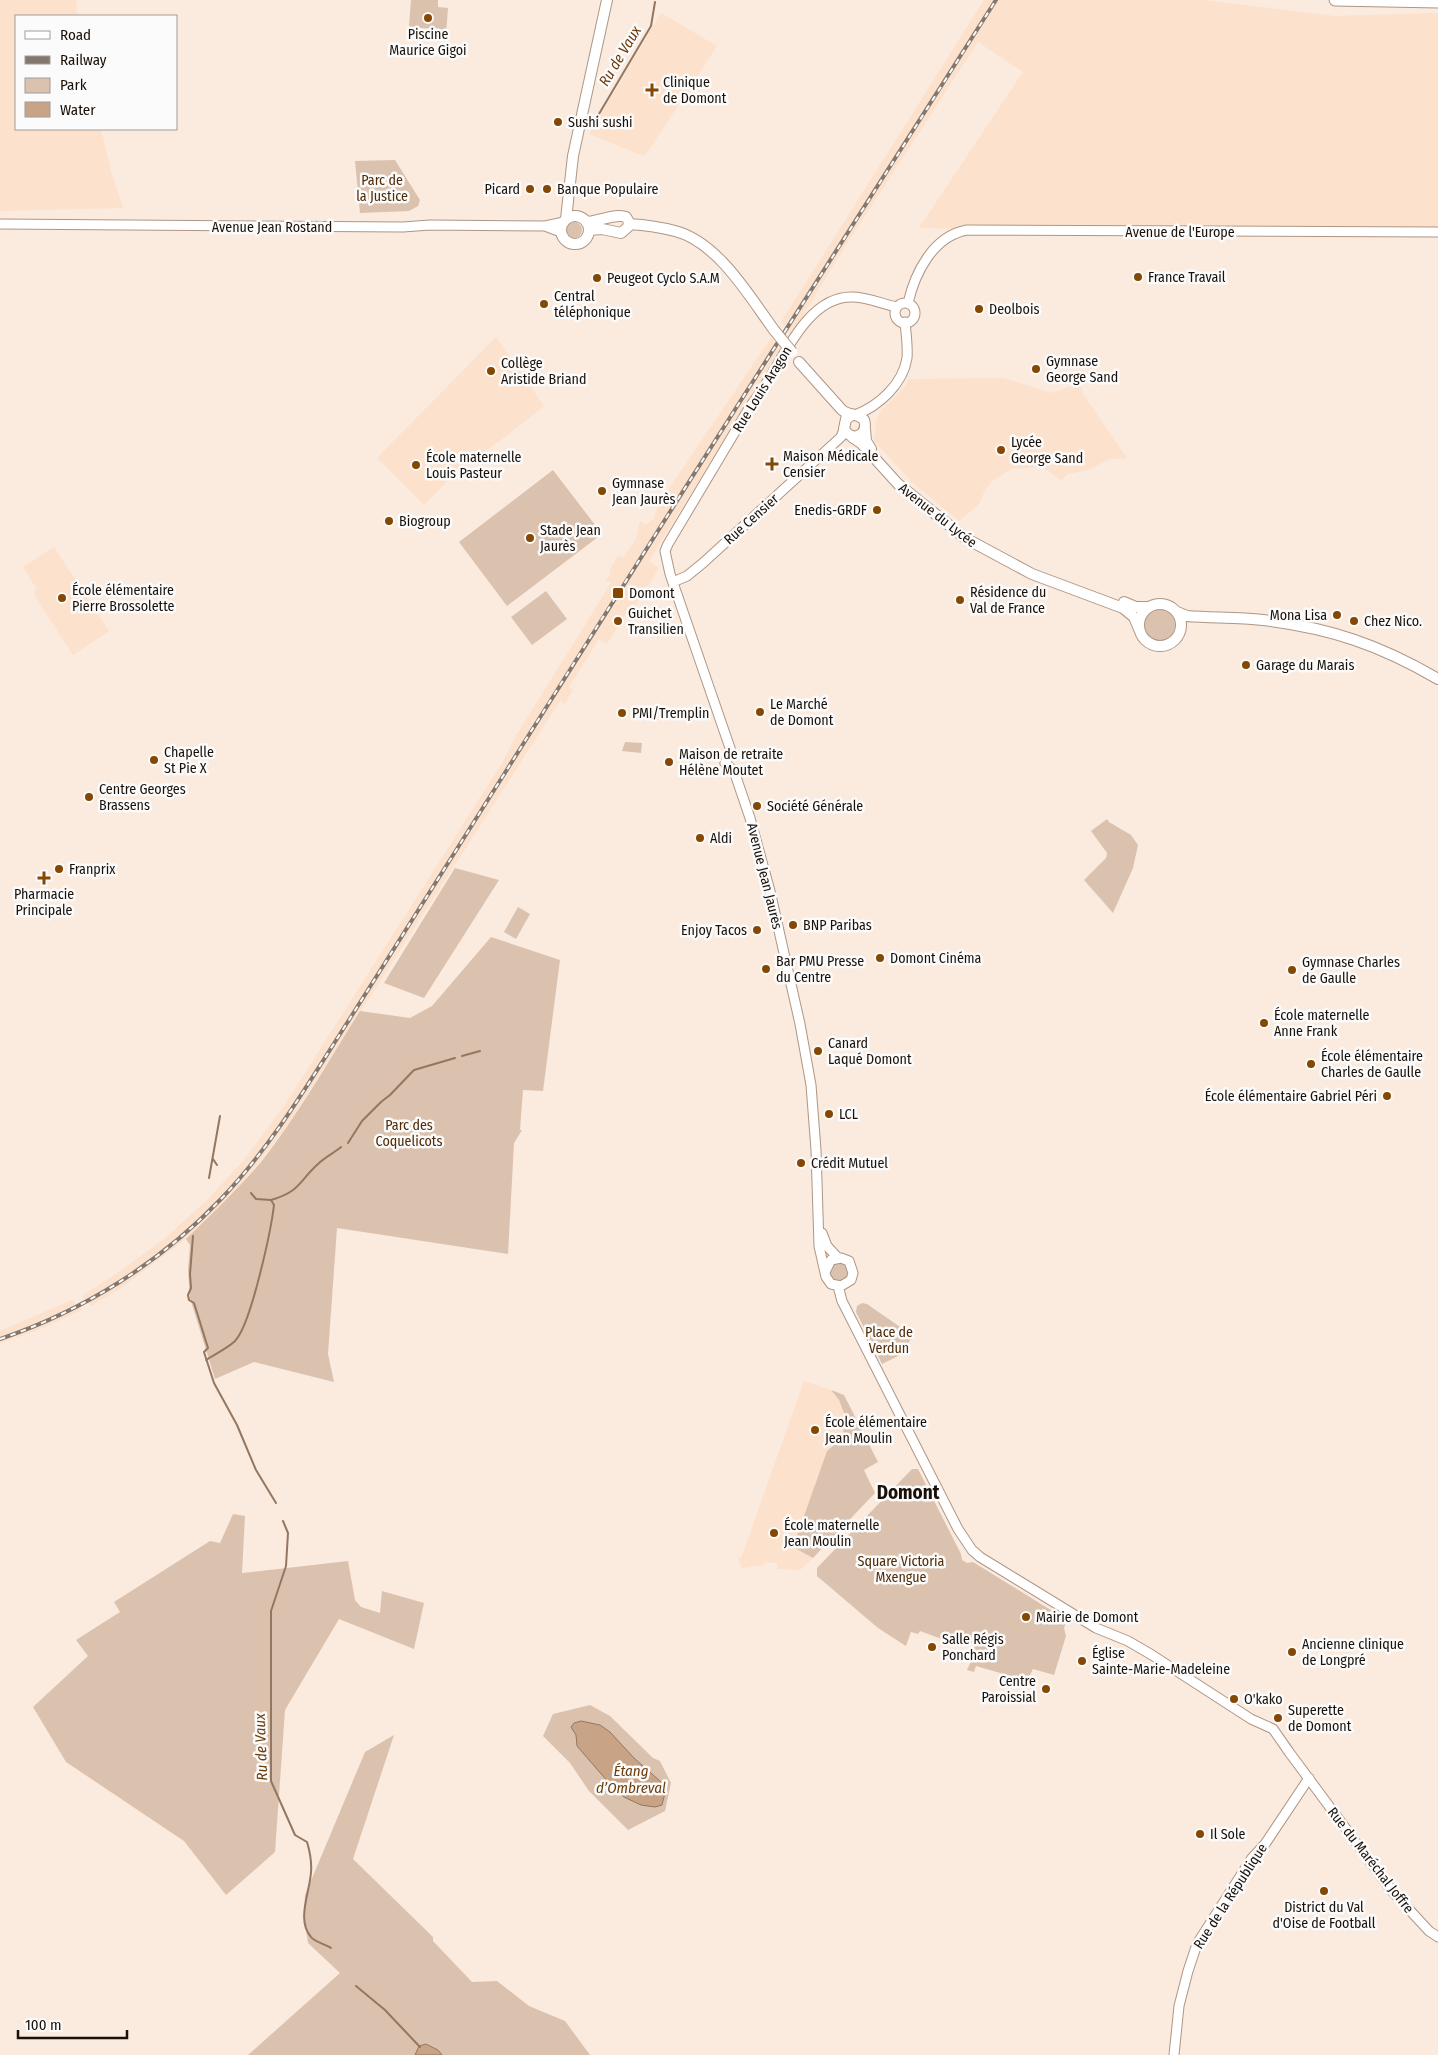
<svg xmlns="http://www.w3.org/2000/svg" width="1438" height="2055" viewBox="0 0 1438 2055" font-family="'Fira Sans Condensed',sans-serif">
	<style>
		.built { fill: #fce1cc }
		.green { fill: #dbc2af }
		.water { fill: #c8a385; stroke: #947760 }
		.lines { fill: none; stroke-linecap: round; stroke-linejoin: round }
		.stream { stroke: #947760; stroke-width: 2 }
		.tertiary-casing { stroke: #af9683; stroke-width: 11 }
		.secondary-casing { stroke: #af9683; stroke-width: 12 }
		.trunk-casing { stroke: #af9683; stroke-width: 13 }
		.tertiary { stroke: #fff; stroke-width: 9 }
		.secondary { stroke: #fff; stroke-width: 10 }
		.trunk { stroke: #fff; stroke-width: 11 }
		.rail-casing { stroke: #84776d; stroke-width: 4 }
		.rail { stroke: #fbfbfb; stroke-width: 2; stroke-dasharray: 5.5; stroke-linecap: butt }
		.secondary-bridge-casing { stroke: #af9683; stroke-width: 12; stroke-linecap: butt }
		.secondary-bridge { stroke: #fff; stroke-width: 10 }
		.poi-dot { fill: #844802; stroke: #fbfbfb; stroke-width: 2 }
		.labels { text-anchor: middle; stroke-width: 5; stroke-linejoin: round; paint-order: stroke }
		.poi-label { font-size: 14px; fill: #191009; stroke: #fbfbfb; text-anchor: start }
		.park-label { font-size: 14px; fill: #502b07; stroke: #fbfbfb }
		.street-label { font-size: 14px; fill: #191009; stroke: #fbfbfb }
		.water-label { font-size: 15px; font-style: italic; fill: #6d3d0c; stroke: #fbfbfb }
		.district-label { font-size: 19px; font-weight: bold; fill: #191009; stroke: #fbfbfb }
	</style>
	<rect width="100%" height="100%" fill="#fbeade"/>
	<path class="built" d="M0,0H76L77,16H16V129H101L111,171L123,208L0,211Z
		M984,0H1203L1335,16L1438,13V231L1176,233L919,228L1023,72L978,42L839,256L791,335L781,322Z
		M661,13L717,46L649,150L643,156L589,134Z
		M496,337L544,406L505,437L456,472L424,505L377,458Z
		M771,338L780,349L649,561L659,568L636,605L632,604L607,644L599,639L569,687L573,690L565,704L560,701L288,1125L241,1185L186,1239L118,1290L91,1306L82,1296L123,1269L164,1239L205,1202L244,1160L284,1106L502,763L517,734L611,583L606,580L611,572L609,571L618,555L623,558L636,539L640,521L646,525L654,518L658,505Z
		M1003,378L1052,393L1080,383L1083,394L1127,458L1110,459L1088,470L1068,474L1061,480L1047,470L1040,467L1011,469L991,482L984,492L980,503L959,521L913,483L874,441L876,421L881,411L906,385L908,379Z
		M54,547L109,631L73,655L34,595L36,588L23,567Z
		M72,1300L82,1310L38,1330L0,1343V1331Z
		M804,1381L831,1390L839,1400L847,1421L840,1440L827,1451L793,1547L813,1558L800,1570L777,1569V1563L765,1562L764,1565L743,1568L740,1565L738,1557L741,1558L744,1550Z"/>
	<path class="green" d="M411,0H438V7L448,8L446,34L433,33L430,29L409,27Z
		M395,160L420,200L418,206L409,211L360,213L355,161Z
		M566 230a8 8 0 1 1 16 0a8 8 0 1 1-16 0Z
		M553,470L602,534L507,606L459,542Z
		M546,591L567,619L532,645L511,617Z
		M1143 625a16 16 0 1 1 32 0a16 16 0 1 1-32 0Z
		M625,742L642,743L641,753L622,751Z
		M1107,819L1109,822L1131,835L1138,845L1133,868L1113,913L1084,880L1106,858L1107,853L1091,831Z
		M455,868L499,880L424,998L384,983Z
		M518,907L530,914L516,939L504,932Z
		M491,937L560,960L543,1091L523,1090L520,1130H522L514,1143L508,1254L337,1228L328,1354L334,1382L254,1362L215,1379L190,1298L188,1270L190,1245L186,1239C212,1214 238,1189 261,1162C298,1115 328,1062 360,1011L410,1018L432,1006Z
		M830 1272a9 9 0 1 1 18 0a9 9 0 1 1-18 0Z
		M862,1303L867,1304L913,1336L900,1355L882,1364L856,1312L857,1306Z
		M831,1390L844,1395L878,1462L864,1470L875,1493L813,1558L793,1547L827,1451L840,1440L847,1421L839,1400Z
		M912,1469H918L961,1554L962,1560L967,1563L973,1562L1067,1620L1064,1628L1066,1636L1054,1675L1033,1669L1027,1681L976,1666L974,1672L967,1670L975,1653L973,1643L967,1646L959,1643L958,1645L920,1631L918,1634L911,1632L906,1646L878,1628L817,1576V1568Z
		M233,1514L245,1516L242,1573L348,1561L355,1600L361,1607L380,1613L382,1591L424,1603L414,1649L339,1619L285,1710L275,1852L226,1895L184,1841L66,1762L33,1707L88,1656L76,1640L120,1612L114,1602L210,1541L220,1543Z
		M590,1705L610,1716L653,1758L660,1761L671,1783L665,1811L628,1830L589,1791L570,1763L543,1736L553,1714Z
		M394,1735L353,1859L433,1937V1941L472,1982L497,1981L529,2006L565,2021L590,2055H248L340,1973L308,1943L304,1915L305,1895L365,1752Z"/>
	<path class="water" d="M581,1721L600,1725L610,1732L634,1758L661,1782L665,1793L662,1805L655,1807L641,1805L624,1797L615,1790L577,1746L576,1735L571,1727L574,1723Z
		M426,2044L438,2050L442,2055H415L419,2046Z"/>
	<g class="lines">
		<path class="stream" d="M596,119L651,26L655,2
			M462,1056L480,1051
			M348,1143L362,1121L381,1102L390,1095L414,1070L455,1058
			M213,1159L217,1165
			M209,1178L220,1116
			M271,1200C301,1191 298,1182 318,1164C325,1157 334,1153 341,1147
			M193,1236L190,1274L191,1288L188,1295L189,1300L194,1303L208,1348L204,1352L214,1383L237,1425L256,1470L276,1503
			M206,1360C215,1354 228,1348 235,1341C251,1325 271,1230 274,1205L271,1200L256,1199L251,1193
			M283,1521L288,1533L286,1566L271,1611V1781L295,1835L307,1842C310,1852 312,1861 311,1872C310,1892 296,1920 311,1937C315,1942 325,1944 331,1948
			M356,1986L385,2010L420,2047"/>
		<g class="tertiary-casing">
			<path id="tertiary" d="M0,224L403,227L430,225L545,226L564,222
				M545,226L561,232
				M908,303C915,273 933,236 967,230L1438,232
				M895 313a10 10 0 1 1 20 0a10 10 0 1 1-20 0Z
				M855,415C879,406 903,384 907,358C908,346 906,334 905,322
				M673,582L687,576L703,563L841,437L844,429
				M822,1233L827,1246L838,1258
				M825,1272L831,1260L841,1258L849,1261L853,1273L851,1280L841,1286L831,1284L826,1277L819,1246L816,1150L811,1085L800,1024L770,891L750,818L734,771L725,763L731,753L730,748L670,574L665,551L668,544L751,405C779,373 802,296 852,297C867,297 882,304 897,307
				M838,1286L842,1301L958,1529L972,1550L980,1557L1096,1628L1128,1641L1152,1655L1251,1719L1273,1729L1289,1752L1392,1891L1429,1931L1438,1937
				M1174,2055L1179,2006L1188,1971L1197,1944L1252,1858L1265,1844L1309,1778"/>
		</g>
		<g class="secondary-casing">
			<path id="secondary" d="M561 230a14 14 0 1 1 28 0a14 14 0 1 1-28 0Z
				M566,219L573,156L607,0
				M587,222C599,221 617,213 626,217L629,222L628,227L621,233L602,229L589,230
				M629,224C644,225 660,227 675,231C718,242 749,296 774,330
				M799,362L842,410C849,416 858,413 864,420C869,435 852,443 844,429L846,419L852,415
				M865,429L866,441L871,449
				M852,437L861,443L898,484L965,538L1032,574L1123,608L1134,617L1139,629
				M1124,602L1136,607H1149
				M1139 625a21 21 0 1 1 42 0a21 21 0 1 1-42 0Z
				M1177,612L1187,616C1212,618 1238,617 1263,620C1330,628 1380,645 1438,679"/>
		</g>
		<g class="trunk-casing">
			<path id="trunk" d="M1335,0L1438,2"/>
		</g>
		<use href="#tertiary" class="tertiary"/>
		<use href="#secondary" class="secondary"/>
		<use href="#trunk" class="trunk"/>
		<g class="rail-casing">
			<path id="rail" d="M0,1339C83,1311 160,1263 221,1199C272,1146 309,1082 349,1020C402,936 455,852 508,768C669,511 834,256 996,0"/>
		</g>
		<use href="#rail" class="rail"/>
		<g class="secondary-bridge-casing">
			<path id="secondary-bridge" d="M774,330L792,352"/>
		</g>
		<use href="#secondary-bridge" class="secondary-bridge"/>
	</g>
	<g class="poi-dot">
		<circle cx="428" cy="18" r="5"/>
		<path d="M649.5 82.5h5v5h5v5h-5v5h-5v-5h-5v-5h5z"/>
		<circle cx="558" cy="122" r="5"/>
		<circle cx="530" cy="189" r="5"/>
		<circle cx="547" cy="189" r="5"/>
		<circle cx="1138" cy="277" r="5"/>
		<circle cx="597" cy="278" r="5"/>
		<circle cx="544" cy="304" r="5"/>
		<circle cx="979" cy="309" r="5"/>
		<circle cx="1036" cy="369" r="5"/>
		<circle cx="491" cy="371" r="5"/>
		<circle cx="1001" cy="450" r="5"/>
		<path d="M769.5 456.5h5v5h5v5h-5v5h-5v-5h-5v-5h5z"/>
		<circle cx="416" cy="465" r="5"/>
		<circle cx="602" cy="491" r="5"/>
		<circle cx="877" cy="510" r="5"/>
		<circle cx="389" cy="521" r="5"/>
		<circle cx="530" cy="538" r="5"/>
		<rect x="612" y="587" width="12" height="12" rx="2.5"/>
		<circle cx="62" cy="598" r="5"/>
		<circle cx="960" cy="600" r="5"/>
		<circle cx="1337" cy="615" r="5"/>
		<circle cx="618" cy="621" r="5"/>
		<circle cx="1354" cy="621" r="5"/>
		<circle cx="1246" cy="665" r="5"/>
		<circle cx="760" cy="712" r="5"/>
		<circle cx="622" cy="713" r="5"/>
		<circle cx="154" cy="760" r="5"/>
		<circle cx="669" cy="762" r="5"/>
		<circle cx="89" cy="797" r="5"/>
		<circle cx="757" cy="806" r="5"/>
		<circle cx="700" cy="838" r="5"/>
		<circle cx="59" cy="869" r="5"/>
		<path d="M41.5 870.5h5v5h5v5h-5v5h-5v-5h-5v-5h5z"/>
		<circle cx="793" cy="925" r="5"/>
		<circle cx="757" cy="930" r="5"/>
		<circle cx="880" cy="958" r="5"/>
		<circle cx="766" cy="969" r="5"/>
		<circle cx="1292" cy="970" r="5"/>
		<circle cx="1264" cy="1023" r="5"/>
		<circle cx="818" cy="1051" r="5"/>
		<circle cx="1311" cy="1064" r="5"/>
		<circle cx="1387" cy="1096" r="5"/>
		<circle cx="829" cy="1114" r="5"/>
		<circle cx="801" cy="1163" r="5"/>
		<circle cx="815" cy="1430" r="5"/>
		<circle cx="774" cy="1533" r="5"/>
		<circle cx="1026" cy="1617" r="5"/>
		<circle cx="932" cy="1647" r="5"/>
		<circle cx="1292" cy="1652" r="5"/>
		<circle cx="1082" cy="1661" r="5"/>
		<circle cx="1046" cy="1689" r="5"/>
		<circle cx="1234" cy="1699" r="5"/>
		<circle cx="1278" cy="1718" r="5"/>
		<circle cx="1200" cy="1834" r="5"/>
		<circle cx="1324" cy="1891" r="5"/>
	</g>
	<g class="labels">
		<g class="poi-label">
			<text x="428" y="39" text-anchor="middle">Piscine<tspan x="428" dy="16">Maurice Gigoi</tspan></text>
			<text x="663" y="87">Clinique<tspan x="663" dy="16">de Domont</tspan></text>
			<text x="568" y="127">Sushi sushi</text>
			<text x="520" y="194" text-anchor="end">Picard</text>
			<text x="557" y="194">Banque Populaire</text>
			<text x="1148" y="282">France Travail</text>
			<text x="607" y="283">Peugeot Cyclo S.A.M</text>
			<text x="554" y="301">Central<tspan x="554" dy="16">téléphonique</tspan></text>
			<text x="989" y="314">Deolbois</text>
			<text x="1046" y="366">Gymnase<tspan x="1046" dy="16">George Sand</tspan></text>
			<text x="501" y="368">Collège<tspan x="501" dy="16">Aristide Briand</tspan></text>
			<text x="1011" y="447">Lycée<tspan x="1011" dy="16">George Sand</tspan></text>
			<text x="783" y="461">Maison Médicale<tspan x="783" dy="16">Censier</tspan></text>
			<text x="426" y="462">École maternelle<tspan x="426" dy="16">Louis Pasteur</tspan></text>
			<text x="612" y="488">Gymnase<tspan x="612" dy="16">Jean Jaurès</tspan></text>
			<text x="867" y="515" text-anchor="end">Enedis-GRDF</text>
			<text x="399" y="526">Biogroup</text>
			<text x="540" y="535">Stade Jean<tspan x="540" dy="16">Jaurès</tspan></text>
			<text x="72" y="595">École élémentaire<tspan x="72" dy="16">Pierre Brossolette</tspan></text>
			<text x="970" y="597">Résidence du<tspan x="970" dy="16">Val de France</tspan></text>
			<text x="629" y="598">Domont</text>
			<text x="628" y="618">Guichet<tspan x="628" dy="16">Transilien</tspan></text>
			<text x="1327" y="620" text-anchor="end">Mona Lisa</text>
			<text x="1364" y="626">Chez Nico.</text>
			<text x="1256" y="670">Garage du Marais</text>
			<text x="770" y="709">Le Marché<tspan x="770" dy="16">de Domont</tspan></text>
			<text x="632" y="718">PMI/Tremplin</text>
			<text x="164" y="757">Chapelle<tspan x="164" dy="16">St Pie X</tspan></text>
			<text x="679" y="759">Maison de retraite<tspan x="679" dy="16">Hélène Moutet</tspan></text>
			<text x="99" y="794">Centre Georges<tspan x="99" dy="16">Brassens</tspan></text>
			<text x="767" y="811">Société Générale</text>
			<text x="710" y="843">Aldi</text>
			<text x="69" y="874">Franprix</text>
			<text x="44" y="899" text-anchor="middle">Pharmacie<tspan x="44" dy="16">Principale</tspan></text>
			<text x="803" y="930">BNP Paribas</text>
			<text x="747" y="935" text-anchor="end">Enjoy Tacos</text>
			<text x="890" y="963">Domont Cinéma</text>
			<text x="776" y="966">Bar PMU Presse<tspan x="776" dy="16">du Centre</tspan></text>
			<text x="1302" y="967">Gymnase Charles<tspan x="1302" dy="16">de Gaulle</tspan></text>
			<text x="1274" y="1020">École maternelle<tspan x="1274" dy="16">Anne Frank</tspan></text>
			<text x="828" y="1048">Canard<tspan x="828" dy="16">Laqué Domont</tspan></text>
			<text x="1321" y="1061">École élémentaire<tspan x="1321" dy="16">Charles de Gaulle</tspan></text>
			<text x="1377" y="1101" text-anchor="end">École élémentaire Gabriel Péri</text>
			<text x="839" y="1119">LCL</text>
			<text x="811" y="1168">Crédit Mutuel</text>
			<text x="825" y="1427">École élémentaire<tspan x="825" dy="16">Jean Moulin</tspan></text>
			<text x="784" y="1530">École maternelle<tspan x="784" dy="16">Jean Moulin</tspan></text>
			<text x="1036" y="1622">Mairie de Domont</text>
			<text x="942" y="1644">Salle Régis<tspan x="942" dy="16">Ponchard</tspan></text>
			<text x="1302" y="1649">Ancienne clinique<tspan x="1302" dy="16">de Longpré</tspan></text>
			<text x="1092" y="1658">Église<tspan x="1092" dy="16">Sainte-Marie-Madeleine</tspan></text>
			<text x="1036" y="1686" text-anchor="end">Centre<tspan x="1036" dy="16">Paroissial</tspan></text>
			<text x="1244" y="1704">O'kako</text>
			<text x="1288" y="1715">Superette<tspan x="1288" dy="16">de Domont</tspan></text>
			<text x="1210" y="1839">Il Sole</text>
			<text x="1324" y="1912" text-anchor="middle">District du Val<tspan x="1324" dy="16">d'Oise de Football</tspan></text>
		</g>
		<g class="park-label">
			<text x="382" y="185">Parc de<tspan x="382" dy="16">la Justice</tspan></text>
			<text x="409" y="1130">Parc des<tspan x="409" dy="16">Coquelicots</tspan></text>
			<text x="889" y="1337">Place de<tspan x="889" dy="16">Verdun</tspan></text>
			<text x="901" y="1566">Square Victoria<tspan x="901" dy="16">Mxengue</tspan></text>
		</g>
		<g class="street-label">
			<text x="272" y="232">Avenue Jean Rostand</text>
			<text x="1180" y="237">Avenue de l'Europe</text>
			<text transform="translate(762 389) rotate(-58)" y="5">Rue Louis Aragon</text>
			<text transform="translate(938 515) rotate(38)" y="5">Avenue du Lycée</text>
			<text transform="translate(751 519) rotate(-42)" y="5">Rue Censier</text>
			<text transform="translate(765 876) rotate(76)" y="5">Avenue Jean Jaurès</text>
			<text transform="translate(1371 1860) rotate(52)" y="5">Rue du Maréchal Joffre</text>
			<text transform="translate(1230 1896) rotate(-57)" y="5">Rue de la République</text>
		</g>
		<g class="water-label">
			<text transform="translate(620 56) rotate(-59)" y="5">Ru de Vaux</text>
			<text transform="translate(261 1747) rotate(-92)" y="5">Ru de Vaux</text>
			<text x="631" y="1776">Étang<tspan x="631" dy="17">d’Ombreval</tspan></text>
		</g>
		<g class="district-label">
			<text x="908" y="1499">Domont</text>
		</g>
	</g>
	<rect x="15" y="15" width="162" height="115" fill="#fbfbfb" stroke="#a19d9a"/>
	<rect x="25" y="31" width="25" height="8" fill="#ffffff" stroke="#a19d9a"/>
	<text x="60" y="40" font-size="15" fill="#191009">Road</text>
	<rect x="25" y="56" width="25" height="8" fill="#84776d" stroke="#a19d9a"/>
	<text x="60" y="65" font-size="15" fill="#191009">Railway</text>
	<rect x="25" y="78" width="25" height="15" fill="#dbc2af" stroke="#a19d9a"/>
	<text x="60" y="90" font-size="15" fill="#191009">Park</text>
	<rect x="25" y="102" width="25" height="15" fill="#c8a385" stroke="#a19d9a"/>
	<text x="60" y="115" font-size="15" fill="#191009">Water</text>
	<path d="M18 2030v8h109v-8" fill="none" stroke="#191009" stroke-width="2.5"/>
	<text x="25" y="2030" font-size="15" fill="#191009" stroke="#fbfbfb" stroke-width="4" paint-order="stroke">100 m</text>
</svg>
